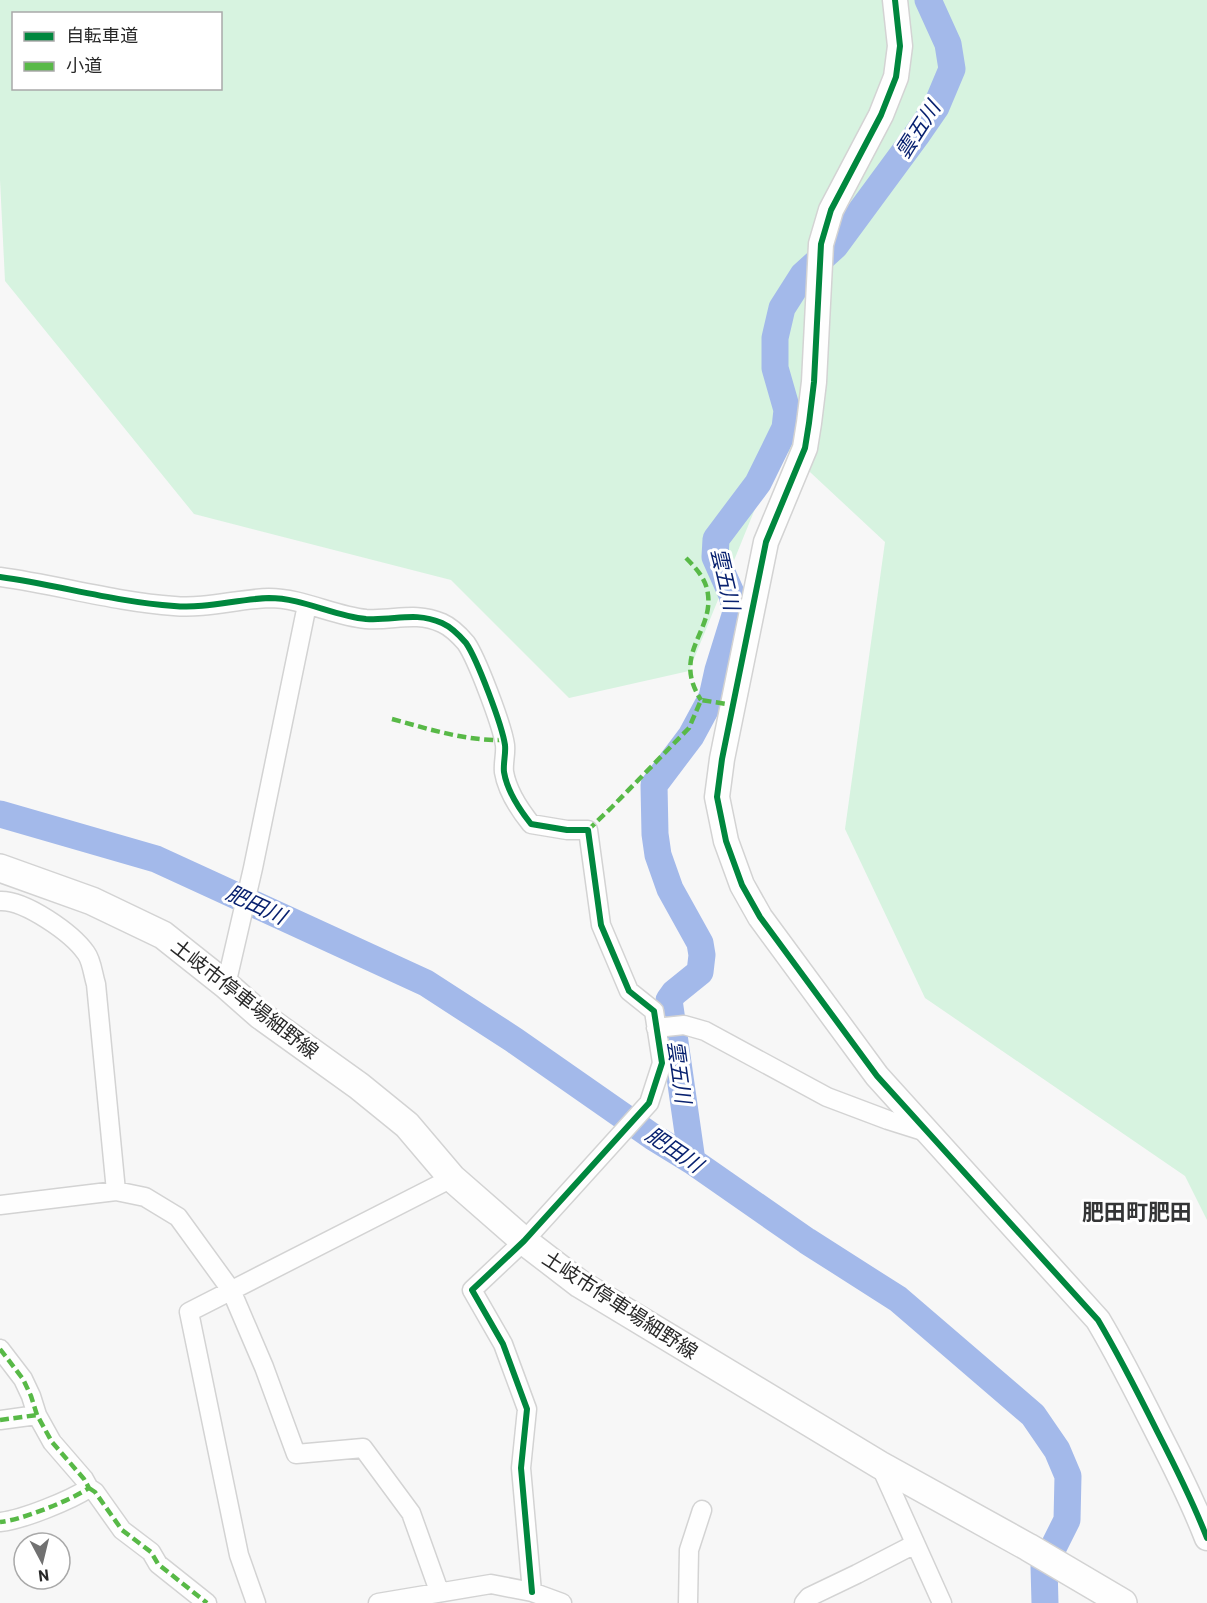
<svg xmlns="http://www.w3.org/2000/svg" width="1207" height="1603" viewBox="0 0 1207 1603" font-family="Barlow,'Noto Sans JP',sans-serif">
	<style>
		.green { fill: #d7f3e0; fill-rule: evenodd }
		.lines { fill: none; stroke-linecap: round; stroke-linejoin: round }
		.river { stroke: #a3b9ea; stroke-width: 27 }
		.street-casing { stroke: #d3d3d3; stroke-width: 21 }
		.secondary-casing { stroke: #d3d3d3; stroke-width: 27 }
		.primary-casing { stroke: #d3d3d3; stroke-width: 30 }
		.street { stroke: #fefefe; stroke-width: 18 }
		.secondary { stroke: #fefefe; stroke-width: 24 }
		.primary { stroke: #fefefe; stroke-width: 27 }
		.quiet { stroke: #58b947; stroke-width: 4.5; stroke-dasharray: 9 4.5; stroke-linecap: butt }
		.cycleway-casing { stroke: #fff; stroke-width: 10 }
		.cycleway { stroke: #00873e; stroke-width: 6 }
		.labels { text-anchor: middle; stroke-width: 6; stroke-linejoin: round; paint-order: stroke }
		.street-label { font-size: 20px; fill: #292929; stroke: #fff }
		.water-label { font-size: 21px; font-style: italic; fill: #092270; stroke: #fff }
		.quarter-label { font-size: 22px; font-weight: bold; fill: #343536; stroke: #fff }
	</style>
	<rect width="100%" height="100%" fill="#f7f7f7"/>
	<path class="green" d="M0,0H1207V1220L1185,1176L925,998L845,829L885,542L781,445L689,671L569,698L451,580L194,514L5,281L0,180ZM14,14H220V88H14Z"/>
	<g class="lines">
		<path class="river" d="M0,814L156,859L426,983L514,1040L653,1137L692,1161L807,1241L898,1299L1033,1415L1057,1450L1068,1476L1067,1520L1044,1566L1045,1603
			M692,1161L669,1000L674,993L700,972L702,955L700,943L670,889L658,855L655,834L654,785L691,736L712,697L718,670L736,612L732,595L715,557L716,539L758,483L785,428L787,410L775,368V338L782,308L803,275L835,246L916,136L936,107L952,69L948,44L928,0"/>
		<g class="street-casing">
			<path id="street" d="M0,577C58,585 116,602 174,606C206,609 237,599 269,598C302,598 334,616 366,619C395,621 414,611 442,623C451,627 460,636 466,643C477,659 502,725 505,745C506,754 503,763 504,772C507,790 519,809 531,824L567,830H588L601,925L629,991L654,1011L662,1063L649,1103L524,1241L472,1290L503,1344L527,1409L521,1468L532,1592
				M0,901C25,900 72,933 86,953C92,961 93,975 96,984L116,1191
				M226,985L253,868L307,605
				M656,1028L684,1025L705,1031L827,1097L888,1120L926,1132
				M0,1205L116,1191L145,1197L178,1217L231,1290L264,1367L296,1454L363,1448L411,1513L439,1591
				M0,1349L23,1379L31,1396L37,1415L52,1442L84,1479L89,1488C71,1500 22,1520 0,1522
				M0,1420L37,1415
				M880,1465L942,1603
				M89,1488L95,1492L122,1530L151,1552L158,1564L207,1603
				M256,1603L239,1555L189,1312L452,1178
				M378,1603L491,1584L532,1592L562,1603
				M688,1603L689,1550L702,1510
				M804,1603L809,1597L857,1574L915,1544"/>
		</g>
		<g class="secondary-casing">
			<path id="secondary" d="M895,0L900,46L896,77L881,115L831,210L821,244L814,382L809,423L805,448L766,542L722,759L717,797L726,841L742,885L760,917L877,1076L1098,1320C1120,1357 1139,1395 1158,1433C1176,1468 1193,1502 1207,1538"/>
		</g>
		<g class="primary-casing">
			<path id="primary" d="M0,868L92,901L163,935L226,985L260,1015L359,1086L407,1125L452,1178L524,1241L580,1284L880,1465L1028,1547L1123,1603"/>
		</g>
		<use href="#street" class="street"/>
		<use href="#secondary" class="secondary"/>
		<use href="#primary" class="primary"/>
		<path class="quiet" d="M686,558C695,567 704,577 707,589C717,631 670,652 701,700
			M392,719C429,729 465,741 504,740
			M588,830L612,807L689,728L701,700L733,705
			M0,1349L23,1379L31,1396L37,1415L52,1442L84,1479L89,1488C71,1500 22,1520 0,1522
			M0,1420L37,1415
			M89,1488L95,1492L122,1530L151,1552L158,1564L207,1603"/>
		<g class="cycleway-casing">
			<path id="cycleway" d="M895,0L900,46L896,77L881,115L831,210L821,244L814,382L809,423L805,448L766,542L722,759L717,797L726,841L742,885L760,917L877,1076L1098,1320C1120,1357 1139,1395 1158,1433C1176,1468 1193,1502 1207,1538
				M0,577C58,585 116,602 174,606C206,609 237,599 269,598C302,598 334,616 366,619C395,621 414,611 442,623C451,627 460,636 466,643C477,659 502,725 505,745C506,754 503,763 504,772C507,790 519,809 531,824L567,830H588L601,925L629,991L654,1011L662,1063L649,1103L524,1241L472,1290L503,1344L527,1409L521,1468L532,1592"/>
		</g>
		<use href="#cycleway" class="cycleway"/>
	</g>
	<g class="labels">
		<g class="street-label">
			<text transform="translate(245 999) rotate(38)" y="7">土岐市停車場細野線</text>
			<text transform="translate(620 1305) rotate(33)" y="7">土岐市停車場細野線</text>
		</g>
		<g class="water-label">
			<text transform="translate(918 130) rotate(-57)" y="7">雲五川</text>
			<text transform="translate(725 579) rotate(77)" y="7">雲五川</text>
			<text transform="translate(256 905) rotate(25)" y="7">肥田川</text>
			<text transform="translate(679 1072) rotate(82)" y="7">雲五川</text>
			<text transform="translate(674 1150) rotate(34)" y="7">肥田川</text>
		</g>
		<g class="quarter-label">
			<text x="1137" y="1220">肥田町肥田</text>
		</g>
	</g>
	<rect x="12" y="12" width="210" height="78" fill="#ffffff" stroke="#a9a9a9" stroke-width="1.5"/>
	<rect x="24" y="32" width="30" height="9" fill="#00873e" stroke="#a9a9a9" stroke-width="1.5"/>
	<text x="66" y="42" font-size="18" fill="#292929">自転車道</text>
	<rect x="24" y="62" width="30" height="9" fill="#58b947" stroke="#a9a9a9" stroke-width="1.5"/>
	<text x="66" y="72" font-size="18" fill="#292929">小道</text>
	<g transform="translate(42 1561) rotate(173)"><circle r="28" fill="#ffffff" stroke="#a9a9a9" stroke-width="1.5"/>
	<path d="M0-4.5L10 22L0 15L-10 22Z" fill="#717171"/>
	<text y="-9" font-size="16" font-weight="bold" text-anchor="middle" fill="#292929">N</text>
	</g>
</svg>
